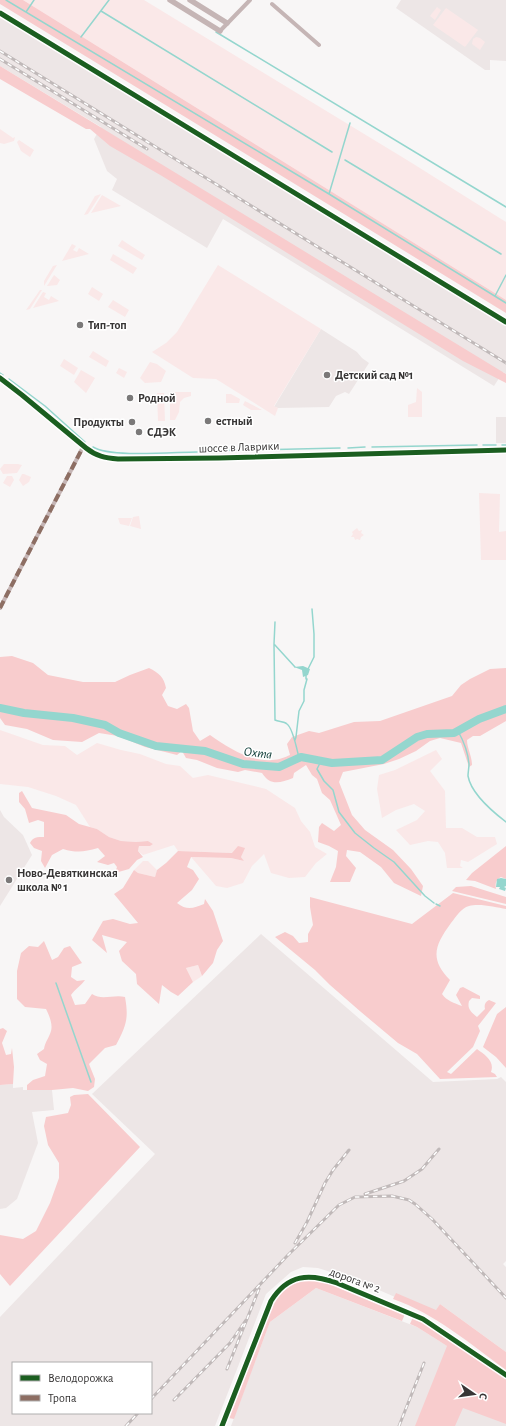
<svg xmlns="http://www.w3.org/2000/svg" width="506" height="1426" viewBox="0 0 506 1426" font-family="'Alegreya Sans',sans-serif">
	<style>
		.built { fill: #ede6e6; fill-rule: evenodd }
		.green { fill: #fae8e8 }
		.forest { fill: #f8cccd }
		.water { fill: #94d6ce }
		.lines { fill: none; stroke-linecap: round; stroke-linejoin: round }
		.stream { stroke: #94d6ce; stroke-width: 1.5 }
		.river { stroke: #94d6ce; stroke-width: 8 }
		.minor { stroke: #c5b5b5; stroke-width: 4 }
		.tertiary { stroke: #c5b5b5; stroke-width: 5.5 }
		.rail-casing { stroke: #c0b9b9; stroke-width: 3 }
		.rail { stroke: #fff; stroke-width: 1.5; stroke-dasharray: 4.5; stroke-linecap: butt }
		.quiet { stroke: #8d6e63; stroke-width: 4; stroke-dasharray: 8 4; stroke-linecap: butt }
		.cycleway-casing { stroke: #fff; stroke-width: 8 }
		.cycleway { stroke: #1b5e20; stroke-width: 5 }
		.poi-dot { fill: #7b7979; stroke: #fff; stroke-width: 1.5 }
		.labels { text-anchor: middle; stroke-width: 3; stroke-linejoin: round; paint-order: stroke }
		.poi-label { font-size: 12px; font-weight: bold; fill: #373535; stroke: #fff; text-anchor: start }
		.street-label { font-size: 12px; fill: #373535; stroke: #fff }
		.water-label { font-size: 13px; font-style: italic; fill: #0a3934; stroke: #fff }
	</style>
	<rect width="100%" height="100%" fill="#f8f6f6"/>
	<path class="built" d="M401,0H506V61L490,60V70H485L396,8Z
		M0,17L506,324V374L503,372L494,386L223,219L207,248L112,190L117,179L107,171L94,139L101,127L0,66Z
		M321,329L357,352L362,358L369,363L349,394L345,392L336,396L329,407L278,408L274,407Z
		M496,417H506V443H496Z
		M0,810L4,817L23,835L32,855L0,906Z
		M261,934L433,1082L497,1079L501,1077L506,1082V1261L503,1264L506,1267V1352L440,1304L434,1314L356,1280L318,1268L303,1267L291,1272L266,1294L215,1426H0V1317L155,1154L92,1094ZM13,1363H151V1413H13Z
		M13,1084V1088L23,1087V1090H52L54,1110L32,1112L38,1143L17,1199L6,1208L0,1209V1085Z
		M316,1288L417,1327L444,1344L496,1375L506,1389V1426H231L270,1322Z"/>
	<path class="green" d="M23,0H144L407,160L506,222V300Z
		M437,7L441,10L435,20L430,16Z
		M446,8L478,30L465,47L433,25Z
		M476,37L480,38L485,42L480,50L472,44L473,39Z
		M0,129L13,138L15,137L14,141L4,144L0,143Z
		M19,140L34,150L30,157L21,151L17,142Z
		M101,194L88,214L84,215L95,196Z
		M102,195L121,206L91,213Z
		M122,240L145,255L142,260L118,246Z
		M72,244L76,246L73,250L77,252L79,248L89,254L62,261Z
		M113,254L137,268L133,274L110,260Z
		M57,265L44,286V281L53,266Z
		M218,265L321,329L274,406L278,408L275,416L216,379L193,378L152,352L166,343L177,332Z
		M54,275L60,280L57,285L48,286H47Z
		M92,287L103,294L99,301L88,294Z
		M40,290H42L30,309L26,310Z
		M43,292L46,293L44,297L49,300L51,296L59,301L33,308Z
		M113,300L129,310L125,317L108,307Z
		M93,351L109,361L106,367L89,357Z
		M64,359L78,368L74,375L60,366Z
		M150,362L157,364L166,371L161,382L145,383L140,378Z
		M119,368L127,372L124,378L116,373Z
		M81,370L95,378L86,393L74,382Z
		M417,388L422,392V417H408V405L416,402Z
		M170,392H191V396L184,398L180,402L179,412L175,420H170Z
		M157,393H164L165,421H158Z
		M226,394H231L240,399L239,403H226Z
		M245,401L262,410H251L243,405Z
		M4,464H18L22,465L17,473L3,474L0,469Z
		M22,474H24L31,477L29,482L23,486L19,480Z
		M7,476H12L14,480L10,487L3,483Z
		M479,493L500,494L499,532L506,531V560H481Z
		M139,516L141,529L130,526L133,517Z
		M118,518H132L129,526L120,524Z
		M357,528L359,531L362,530L361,533L364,535L361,537L360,540L357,539L355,540L354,537H351L353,534L352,532Z
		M0,730L43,745L65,746L77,755L97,743L121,750L140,754L166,764L180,766L193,778L208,775L266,789L295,808L301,821L310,832L315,847L327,854L316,863L305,877L289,878L271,873L264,854L252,866L243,883L227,888L216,886L191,857L231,858L244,861L241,857L244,848L233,853L178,851L174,845L143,855L138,851L139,846L153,844L148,841L136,842L121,841L109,837L97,829L90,827L76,805L56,796L28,787L0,784Z
		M436,750L442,759L430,771L445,791L446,828H462L477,837H495L497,844L468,862L461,860L460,866L463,868H447L445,853L438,842L428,841L410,845L396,830L417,820L425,811L414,804L396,810L382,818L377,789L379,775L395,770Z
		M143,861H148L157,870L155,877L138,873L134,870Z
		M198,965L202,976L193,982L186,968Z"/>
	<path class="forest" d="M0,0H23L506,300V313L0,4Z
		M0,66L506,374V383L463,361L162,176L110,146L90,129H86L0,79Z
		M12,656L33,663L48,675L83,682H115L130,675L149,668C159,673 164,677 166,688L162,695L168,706L177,709L186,704L189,708L193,731L200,741L210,735C227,747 250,762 272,760C279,760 285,757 290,755L287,744L292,737L309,731L319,733L354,722L380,721L452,696L461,685L470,679L490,669L506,668V721L480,736H473L467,740C467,748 472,756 472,765L469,767L461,743L440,738L430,741L416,751L399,759L384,764L343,772L339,782L352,815L365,830L393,850L411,869L423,886L421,896L394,883L381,867L360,852L347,850L346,856L356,868L350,882H330L336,867L338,851L329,846L318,842L319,827L322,823L334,831L341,825L330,800L322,793L317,779L312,775L306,765L294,773L293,778C280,783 270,786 262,773L245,770L238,772L217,768L197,760L186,758L182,751L177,755L145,747L118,736L99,733L82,742L53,740L27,729L5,725L0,718V657Z
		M22,791L32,808L66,815L79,824L97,829L109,837L121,841L136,842L148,841L153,844L150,846H139L138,851L143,857L137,860L129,869L115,873L117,867L114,863L108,865L97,862L105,856L98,848C84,852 77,853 63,849L52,855L45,868L41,861L42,851L34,848L30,843C33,837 37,837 44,837V822L38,820L29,823L25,809L19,802V793Z
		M238,846L245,848L241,857L244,861L231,858L191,857L187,867L193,870L199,879L192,890L177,903C187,911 194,908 204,904L205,899L213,911L223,941L217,950L213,963L202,976L198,965L186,968L193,982L178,996L171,992L162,985L159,1004L137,984L136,974L122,961L119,951L127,942L102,935L107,953L92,940L103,921L113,919L130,924L138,923L114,894L123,888L134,870L138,873L155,877L157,870L166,863L178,851L232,853Z
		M506,846V879L501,877C496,880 495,883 496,889L475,881L466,880L472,873Z
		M471,886L506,897V904L452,891L456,887Z
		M453,893L506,906V909C496,907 479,903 469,906C461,908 456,917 451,923C435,945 429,959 450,980L442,994C447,1001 454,1003 462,1006L456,995L460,988L463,987L480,996V999L472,998L469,1001C467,1009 471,1012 477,1017L485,1009C484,1005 485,1002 489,1000L496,1003L478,1026L480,1031L473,1047L447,1072L451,1074L477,1049C485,1055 495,1061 491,1072L495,1074L497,1077L440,1079L417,1054L398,1043L361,1012L330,985L315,970L275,937L285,932L293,936L299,943L308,942V934L313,925L310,907V897L412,924Z
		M44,941L52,960L58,957L64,948L70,946L82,963L72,967L71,977L77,981L85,980C81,986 75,989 71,995L75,1005L85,1004L92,994C102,1001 114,994 125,997C129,1019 126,1026 116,1045L105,1048L89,1064L95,1079L94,1087L88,1091L73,1088L52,1090H27V1085L33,1080L45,1076L47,1064L40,1060L37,1054L44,1049C45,1042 49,1038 51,1031C53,1024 49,1015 46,1009L25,1007L17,999V971L21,953L29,946L38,947Z
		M506,1007V1068L496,1057L483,1047L497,1014Z
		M3,1028L7,1031L2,1043L6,1055L11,1054L12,1048L14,1067L13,1084L0,1085V1029Z
		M88,1094L140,1147L10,1286L0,1274V1235L23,1239L36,1231L50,1203L59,1178V1163L48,1145L44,1126L46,1117L68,1113L71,1105L70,1097L74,1095Z
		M304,1279C336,1280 376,1301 405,1314L402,1321L316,1288L270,1322L234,1419L229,1418L273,1305C282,1289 286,1284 304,1279Z
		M396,1293L436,1310L440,1304L506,1352V1370C470,1344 436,1314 393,1299Z
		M413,1317L424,1322L506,1378V1424L463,1408L455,1426H415L447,1346L417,1327L410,1324Z"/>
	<path class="water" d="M303,666L310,669L308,675L303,677L302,670L294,667Z
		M501,878L506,879V886L504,887L506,888L505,891L499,889L500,887H496L497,879Z"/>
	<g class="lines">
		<path class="stream" d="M6,0L329,194L506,303
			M101,11L332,152
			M26,12L34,0
			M216,32L506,207
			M81,37L109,0
			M345,160L501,254
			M329,194L350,123
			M495,296L506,275
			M0,373L3,375
			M9,379L45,406L85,442
			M483,445H496
			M502,445H506
			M93,447C110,458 175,452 197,452
			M372,447L477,445
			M348,448L365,447
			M204,451L340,448
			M275,622L274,644L295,667
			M274,644L275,720C279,722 284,721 287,724C293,728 297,750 299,758
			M308,669L314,657V634L312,609
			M458,731C463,740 468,752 469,764C469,768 468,772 468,776C471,793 493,812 506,822
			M295,740L296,737L299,711L304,701V690L307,679H306V675
			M326,761L320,763L317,769L324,781L333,790L339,812L355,833L374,848L394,862L425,896L434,903
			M436,904L440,906
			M56,983L91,1082"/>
		<path class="river" d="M0,708L24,713L73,718L105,725L119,733L156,746L205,751L243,764L279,767L301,757L332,763L382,760L417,737L427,734L454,733L479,719L506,709"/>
		<path class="minor" d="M272,4L319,45
			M0,13L506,322
			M220,31L250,0
			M0,608L83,447
			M222,1426L271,1301C288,1274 309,1273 337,1283L423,1319L506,1375"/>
		<path class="tertiary" d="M170,0L220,31
			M190,0L227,23
			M0,378L22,395L86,448C96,456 105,458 118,459L219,458L506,450"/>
		<g class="rail-casing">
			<path id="rail" d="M0,51L506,363
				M0,59L147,149
				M365,1194L404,1181L422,1169L439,1149
				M295,1243L307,1222L325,1183L333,1170L349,1150
				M227,1369L259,1289
				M151,1399L288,1255L339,1205L355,1197L392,1196L409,1200L415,1204L432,1219L506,1298
				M174,1400L230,1343L246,1320
				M126,1426L138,1413
				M399,1426L424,1363"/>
		</g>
		<use href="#rail" class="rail"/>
		<path class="quiet" d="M0,608L83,447"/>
		<g class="cycleway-casing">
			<path id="cycleway" d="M0,13L506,322
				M0,378L22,395L86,448C96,456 105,458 118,459L219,458L506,450
				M222,1426L271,1301C288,1274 309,1273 337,1283L423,1319L506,1375"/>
		</g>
		<use href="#cycleway" class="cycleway"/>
	</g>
	<g class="poi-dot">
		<circle cx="80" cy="325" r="4"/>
		<circle cx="327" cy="375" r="4"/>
		<circle cx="130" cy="398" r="4"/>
		<circle cx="208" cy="421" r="4"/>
		<circle cx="132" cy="422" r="4"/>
		<circle cx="139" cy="432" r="4"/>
		<circle cx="9" cy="880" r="4"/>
	</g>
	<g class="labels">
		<g class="poi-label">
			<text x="88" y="329">Тип-топ</text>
			<text x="335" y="379">Детский сад №1</text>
			<text x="138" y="402">Родной</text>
			<text x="216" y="425">естный</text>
			<text x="124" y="426" text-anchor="end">Продукты</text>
			<text x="147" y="436">СДЭК</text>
			<text x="17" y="877">Ново-Девяткинская<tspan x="17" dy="14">школа № 1</tspan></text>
		</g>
		<g class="street-label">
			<text transform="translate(239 447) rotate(-2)" y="4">шоссе в Лаврики</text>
			<text transform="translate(355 1280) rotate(20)" y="4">дорога № 2</text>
		</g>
		<g class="water-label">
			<text transform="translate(258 752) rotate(7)" y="5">Охта</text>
		</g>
	</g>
	<rect x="12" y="1362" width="140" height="52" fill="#ffffff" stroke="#afaeae"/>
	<rect x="20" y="1375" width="20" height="6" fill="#1b5e20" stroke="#afaeae"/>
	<text x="48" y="1382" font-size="12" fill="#373535">Велодорожка</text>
	<rect x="20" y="1395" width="20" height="6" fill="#8d6e63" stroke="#afaeae"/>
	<text x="48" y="1402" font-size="12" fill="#373535">Тропа</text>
	<g transform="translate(474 1394) rotate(103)" stroke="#ffffff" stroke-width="3" paint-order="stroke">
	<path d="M0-3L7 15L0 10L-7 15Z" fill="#373535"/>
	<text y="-6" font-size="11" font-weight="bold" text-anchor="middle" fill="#373535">С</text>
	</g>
</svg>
